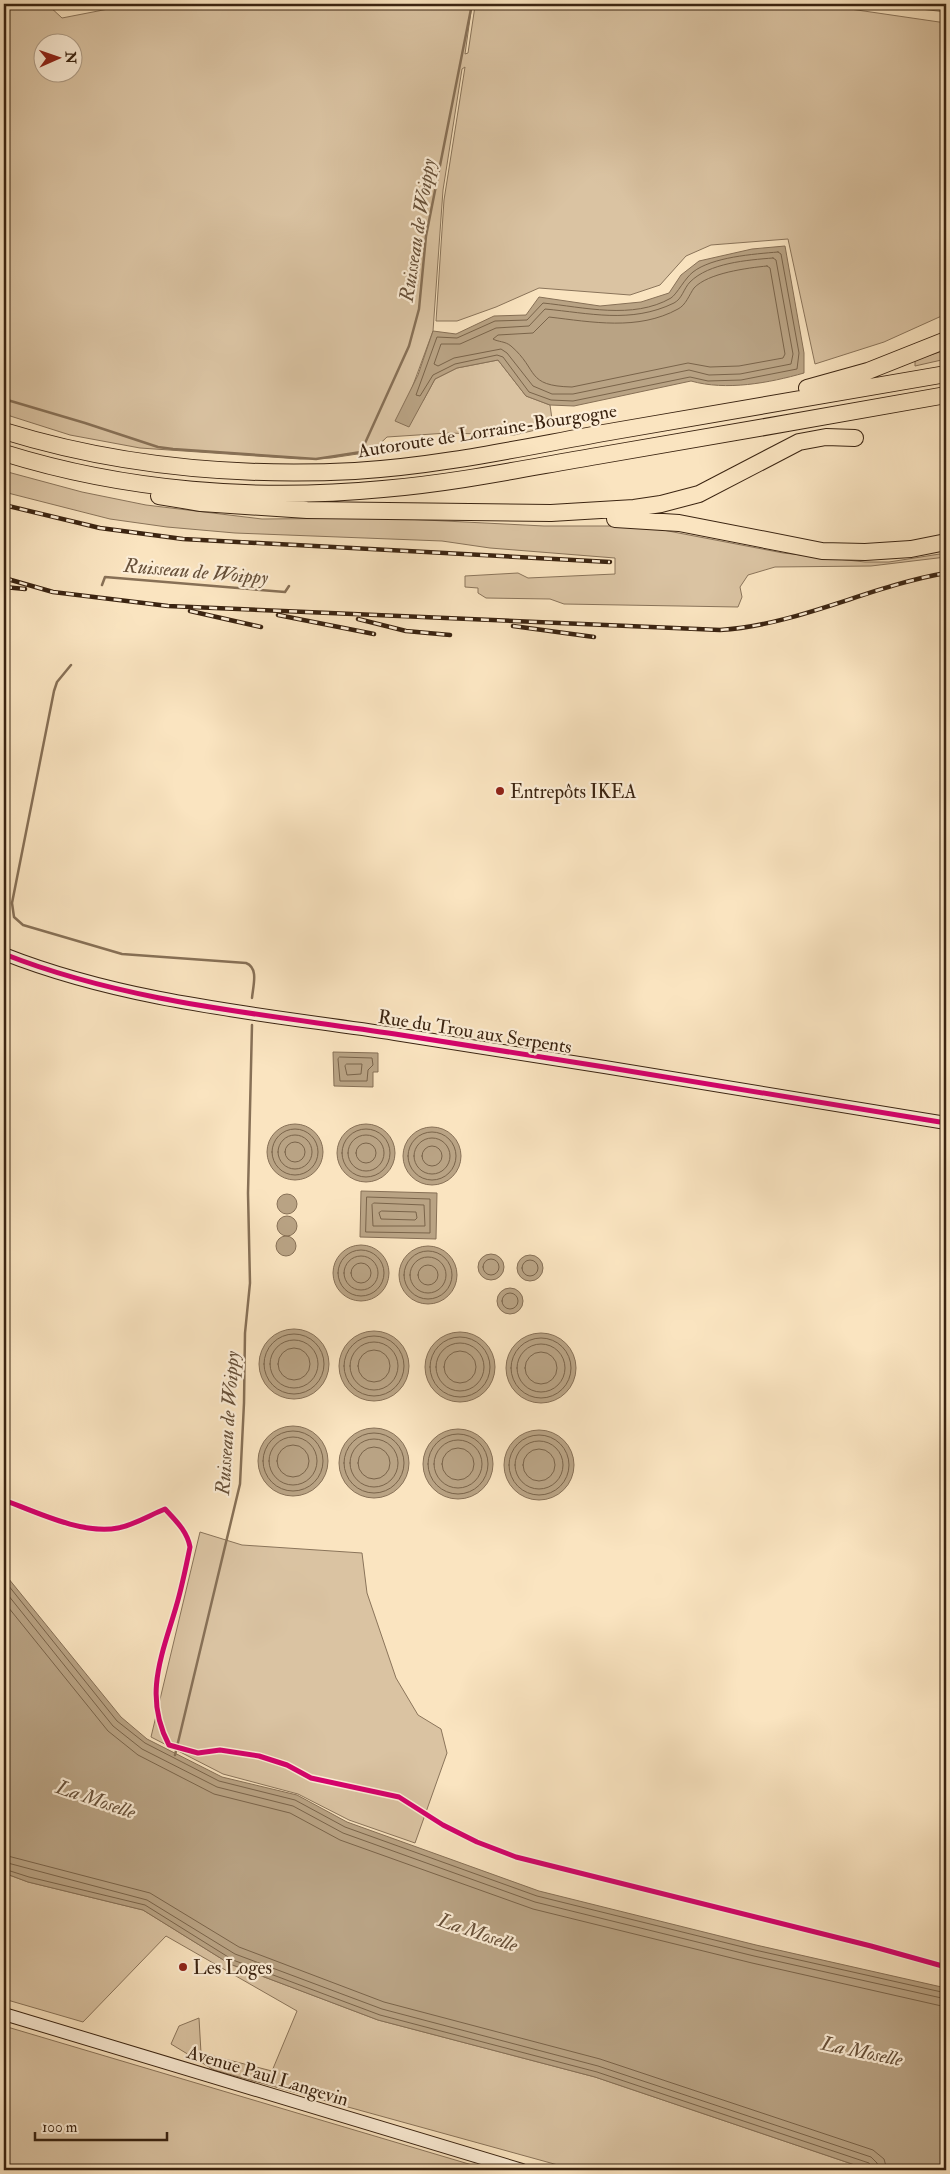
<svg xmlns="http://www.w3.org/2000/svg" width="950" height="2174" viewBox="0 0 950 2174" font-family="'IM FELL Double Pica',serif">
	<style>
		.green { fill: #dac3a2; stroke: #8a745a; fill-rule: evenodd }
		.water { fill: #b9a384; stroke: #877056 }
		.lines { fill: none; stroke-linecap: round; stroke-linejoin: round }
		.shore { stroke: #7a644a; stroke-width: 1 }
		.stream { stroke: #877056; stroke-width: 2.5 }
		.secondary-casing { stroke: #3b2411; stroke-width: 14 }
		.highway-casing { stroke: #3b2411; stroke-width: 18 }
		.secondary { stroke: #fcedd6; stroke-width: 12 }
		.highway { stroke: #fae4c0; stroke-width: 16 }
		.rail-casing { stroke: #3b2411; stroke-width: 4.5 }
		.rail { stroke: #fcedd6; stroke-width: 2.5; stroke-dasharray: 8; stroke-linecap: butt }
		.cycleway-casing { stroke: #fcedd6; stroke-width: 8 }
		.cycleway { stroke: #d6006c; stroke-width: 5 }
		.poi-dot { fill: #8f2418; stroke: #fcedd6; stroke-width: 2 }
		.labels { text-anchor: middle; stroke-width: 4.5; stroke-linejoin: round; paint-order: stroke }
		.street-label { font-size: 19px; fill: #3b2411; stroke: #fcedd6 }
		.poi-label { font-size: 19px; fill: #3b2411; stroke: #fcedd6; text-anchor: start }
		.water-label { font-size: 20px; font-style: italic; fill: #675039; stroke: #fcedd6 }
	</style>
	<rect width="100%" height="100%" fill="#fae4c0"/>
	<filter id="stains"><feTurbulence type="fractalNoise" baseFrequency=".004" numOctaves="4"/><feColorMatrix values="0 0 0 0 .2 0 0 0 0 .09 0 0 0 0 .02 0 0 0 .5 -.17"/></filter>
	<radialGradient id="worn" r=".72"><stop offset=".6" stop-color="#630" stop-opacity="0"/><stop offset="1" stop-color="#630" stop-opacity=".3"/></radialGradient>
	<path class="green" d="M4,4H47L62,18L134,4H472L465,54L468,53L475,6L536,4H816L946,23V314L884,342L815,364L788,239L711,245L686,256L660,285L630,295L539,288L496,307L457,321H436L444,200L465,67L462,69L443,190L433,331L409,396L423,401L435,379L457,368L498,360L526,396L550,405L553,426L514,435L448,433L387,437L371,452L331,458L300,459L140,448L70,435L4,414ZM42,42H72V72H42Z
		M882,4H946V12L887,5Z
		M946,350V359L915,366V360Z
		M4,471L82,492L146,505L262,519L385,518L544,526H621L663,530L783,553L865,562H889L946,553V557L871,566L775,567L748,575L740,587L742,597L738,607L564,604L550,599L486,598L478,593V588L465,587V576L518,573L528,578L615,574V558L490,548L442,541L235,533L167,527L110,519L4,492Z
		M200,1532L242,1545L362,1553L367,1593L396,1678L418,1715L441,1729L447,1753L415,1843L349,1820L298,1794L223,1774L151,1737Z
		M4,1873L28,1882L143,1910L230,1964L378,2020L595,2077L858,2166L880,2170H576L214,2070L171,2044L179,2026L199,2018L201,2053L272,2071L297,2011L166,1936L83,2022L4,1999Z
		M4,2026L489,2170H4Z"/>
	<path class="water" d="M785,246L804,353V373C769,383 726,391 691,381L574,406L550,405L526,396L498,360L457,368L435,379L409,427L395,421L418,375L433,331L456,334L494,316L526,315L539,297L600,306L641,302L669,293L681,275L699,261L752,249Z
		M333,1052L378,1053V1072H373V1087L334,1086Z
		M267 1152a28 28 0 1 1 56 0a28 28 0 1 1-56 0Z
		M337 1153a29 29 0 1 1 58 0a29 29 0 1 1-58 0Z
		M403 1156a29 29 0 1 1 58 0a29 29 0 1 1-58 0Z
		M361,1191L437,1193L436,1239L360,1237Z
		M277 1204a10 10 0 1 1 20 0a10 10 0 1 1-20 0Z
		M277 1226a10 10 0 1 1 20 0a10 10 0 1 1-20 0Z
		M276 1246a10 10 0 1 1 20 0a10 10 0 1 1-20 0Z
		M333 1273a28 28 0 1 1 56 0a28 28 0 1 1-56 0Z
		M399 1275a29 29 0 1 1 58 0a29 29 0 1 1-58 0Z
		M478 1267a13 13 0 1 1 26 0a13 13 0 1 1-26 0Z
		M517 1268a13 13 0 1 1 26 0a13 13 0 1 1-26 0Z
		M497 1301a13 13 0 1 1 26 0a13 13 0 1 1-26 0Z
		M259 1364a35 35 0 1 1 70 0a35 35 0 1 1-70 0Z
		M339 1366a35 35 0 1 1 70 0a35 35 0 1 1-70 0Z
		M425 1367a35 35 0 1 1 70 0a35 35 0 1 1-70 0Z
		M506 1368a35 35 0 1 1 70 0a35 35 0 1 1-70 0Z
		M258 1461a35 35 0 1 1 70 0a35 35 0 1 1-70 0Z
		M339 1463a35 35 0 1 1 70 0a35 35 0 1 1-70 0Z
		M423 1464a35 35 0 1 1 70 0a35 35 0 1 1-70 0Z
		M504 1465a35 35 0 1 1 70 0a35 35 0 1 1-70 0Z
		M4,1573L121,1717L147,1739L222,1777L297,1795L347,1822L539,1891L756,1945L946,1988V2170H880L858,2166L595,2077L378,2020L230,1964L143,1910L28,1882L4,1873Z"/>
	<g class="lines">
		<path class="shore" d="M778,252L781,254L799,353L797,369L741,380L708,381L690,377L573,401L551,400L529,392L503,357L497,355L455,364L433,375L420,396L416,395L437,337L457,338L495,321L527,320L543,303C583,307 633,320 671,298C677,294 685,278 693,272C712,257 754,254 778,252Z
			M773,258L776,260L793,354L791,364L740,374L709,375L689,370L573,394H552L533,386L507,353L501,349L454,358L438,366L434,364L441,344H460L496,328L529,326L545,309C589,313 631,324 674,303C682,299 684,288 690,282C709,263 747,260 773,258Z
			M767,266L770,268L785,354L783,358L739,366L710,367L688,363L572,387C525,386 539,370 511,346C505,341 498,342 493,339L498,335L533,333L549,317C592,322 638,331 678,309C686,305 689,295 694,288C708,273 747,268 767,266Z
			M340,1057L372,1058L373,1065L368,1070L367,1081H340L338,1059Z
			M347,1064H362L361,1074L347,1075L345,1066Z
			M272 1152a23 23 0 1 1 46 0a23 23 0 1 1-46 0Z
			M342 1153a24 24 0 1 1 48 0a24 24 0 1 1-48 0Z
			M408 1156a24 24 0 1 1 48 0a24 24 0 1 1-48 0Z
			M278 1152a17 17 0 1 1 34 0a17 17 0 1 1-34 0Z
			M348 1153a18 18 0 1 1 36 0a18 18 0 1 1-36 0Z
			M414 1156a18 18 0 1 1 36 0a18 18 0 1 1-36 0Z
			M285 1152a10 10 0 1 1 20 0a10 10 0 1 1-20 0Z
			M356 1153a10 10 0 1 1 20 0a10 10 0 1 1-20 0Z
			M422 1156a10 10 0 1 1 20 0a10 10 0 1 1-20 0Z
			M367,1197L430,1199V1233L366,1232Z
			M374,1203L424,1205L425,1226H373L372,1205Z
			M382,1211L416,1212L417,1218L415,1220L381,1219L379,1213Z
			M338 1273a23 23 0 1 1 46 0a23 23 0 1 1-46 0Z
			M404 1275a24 24 0 1 1 48 0a24 24 0 1 1-48 0Z
			M344 1273a17 17 0 1 1 34 0a17 17 0 1 1-34 0Z
			M410 1275a18 18 0 1 1 36 0a18 18 0 1 1-36 0Z
			M483 1267a8 8 0 1 1 16 0a8 8 0 1 1-16 0Z
			M522 1268a8 8 0 1 1 16 0a8 8 0 1 1-16 0Z
			M351 1273a10 10 0 1 1 20 0a10 10 0 1 1-20 0Z
			M418 1275a10 10 0 1 1 20 0a10 10 0 1 1-20 0Z
			M502 1301a8 8 0 1 1 16 0a8 8 0 1 1-16 0Z
			M264 1364a30 30 0 1 1 60 0a30 30 0 1 1-60 0Z
			M344 1366a30 30 0 1 1 60 0a30 30 0 1 1-60 0Z
			M430 1367a30 30 0 1 1 60 0a30 30 0 1 1-60 0Z
			M511 1368a30 30 0 1 1 60 0a30 30 0 1 1-60 0Z
			M270 1364a24 24 0 1 1 48 0a24 24 0 1 1-48 0Z
			M350 1366a24 24 0 1 1 48 0a24 24 0 1 1-48 0Z
			M436 1367a24 24 0 1 1 48 0a24 24 0 1 1-48 0Z
			M517 1368a24 24 0 1 1 48 0a24 24 0 1 1-48 0Z
			M278 1364a16 16 0 1 1 32 0a16 16 0 1 1-32 0Z
			M358 1366a16 16 0 1 1 32 0a16 16 0 1 1-32 0Z
			M444 1367a16 16 0 1 1 32 0a16 16 0 1 1-32 0Z
			M525 1368a16 16 0 1 1 32 0a16 16 0 1 1-32 0Z
			M263 1461a30 30 0 1 1 60 0a30 30 0 1 1-60 0Z
			M344 1463a30 30 0 1 1 60 0a30 30 0 1 1-60 0Z
			M428 1464a30 30 0 1 1 60 0a30 30 0 1 1-60 0Z
			M509 1465a30 30 0 1 1 60 0a30 30 0 1 1-60 0Z
			M269 1461a24 24 0 1 1 48 0a24 24 0 1 1-48 0Z
			M350 1463a24 24 0 1 1 48 0a24 24 0 1 1-48 0Z
			M434 1464a24 24 0 1 1 48 0a24 24 0 1 1-48 0Z
			M515 1465a24 24 0 1 1 48 0a24 24 0 1 1-48 0Z
			M277 1461a16 16 0 1 1 32 0a16 16 0 1 1-32 0Z
			M358 1463a16 16 0 1 1 32 0a16 16 0 1 1-32 0Z
			M442 1464a16 16 0 1 1 32 0a16 16 0 1 1-32 0Z
			M523 1465a16 16 0 1 1 32 0a16 16 0 1 1-32 0Z
			M4,1580L117,1721L145,1743L219,1781L295,1800L345,1827L537,1896L755,1950L946,1993
			M4,1590L113,1726L142,1749L217,1787L293,1806L343,1833L535,1902L754,1956L946,1999
			M4,1602L108,1731L138,1755L214,1794L290,1813L340,1840L533,1909L752,1963L946,2007
			M4,1855L150,1893L239,1947L384,2002L600,2059L873,2150L884,2159L887,2170
			M4,1862L147,1900L235,1954L382,2009L598,2066L871,2157L877,2163L879,2170
			M4,1869L29,1877L145,1905L233,1960L380,2015L597,2072L869,2163L873,2170"/>
		<path class="stream" d="M4,399L85,423L158,447L173,449L316,459L361,452L358,457
			M361,452L409,346L419,309L426,236L472,4
			M102,585L105,577L285,592L289,586
			M71,665L57,682L54,691L12,903L14,917L23,925L122,954L246,963C259,968 253,986 252,998
			M175,1755L240,1484L244,1403L245,1333L250,1283L248,1193L252,1025"/>
		<g class="secondary-casing">
			<path id="secondary" d="M4,954C128,1003 264,1014 395,1034C579,1062 762,1093 946,1123
				M4,2014L522,2170"/>
		</g>
		<g class="highway-casing">
			<path id="highway" d="M807,388L868,371L946,340
				M4,431C117,466 236,477 355,471C442,466 529,446 615,431C726,412 836,393 946,374
				M4,453C126,491 257,501 383,489C455,483 526,468 597,456C713,436 830,416 946,395
				M159,496L201,503L307,510L551,513L634,508L661,504L699,494L799,442L826,437L855,438
				M615,519L679,523L822,551L865,552L911,549L946,542"/>
		</g>
		<use href="#secondary" class="secondary"/>
		<use href="#highway" class="highway"/>
		<g class="rail-casing">
			<path id="rail" d="M4,505L100,528L183,539L610,562
				M4,578L53,592L168,606L720,630C798,625 870,586 946,573
				M4,587L25,589
				M190,611L261,627
				M278,615L374,634
				M358,619L406,631L450,635
				M513,626L594,637"/>
		</g>
		<use href="#rail" class="rail"/>
		<g class="cycleway-casing">
			<path id="cycleway" d="M4,954C128,1003 264,1014 395,1034C579,1062 762,1093 946,1123
				M4,1500C36,1512 83,1535 118,1528C134,1525 150,1515 165,1509C176,1521 187,1531 190,1547C186,1567 182,1587 176,1607C162,1655 143,1696 169,1745L198,1753L220,1750L259,1756L287,1765L311,1778L399,1797L443,1825L477,1842L516,1857L871,1946L946,1967"/>
		</g>
		<use href="#cycleway" class="cycleway"/>
	</g>
	<g class="poi-dot">
		<circle cx="500" cy="791" r="5"/>
		<circle cx="183" cy="1967" r="5"/>
	</g>
	<g class="labels">
		<g class="street-label">
			<text transform="translate(487 430) rotate(-9)" y="7">Autoroute de Lorraine-Bourgogne</text>
			<text transform="translate(475 1031) rotate(9)" y="7">Rue du Trou aux Serpents</text>
			<text transform="translate(268 2075) rotate(17)" y="7">Avenue Paul Langevin</text>
		</g>
		<g class="poi-label">
			<text x="510" y="798">Entrepôts IKEA</text>
			<text x="193" y="1974">Les Loges</text>
		</g>
		<g class="water-label">
			<text transform="translate(417 230) rotate(-81)" y="7">Ruisseau de Woippy</text>
			<text transform="translate(196 571) rotate(5)" y="7">Ruisseau de Woippy</text>
			<text transform="translate(227 1423) rotate(-86)" y="7">Ruisseau de Woippy</text>
			<text transform="translate(96 1799) rotate(19)" y="7">La Moselle</text>
			<text transform="translate(478 1932) rotate(19)" y="7">La Moselle</text>
			<text transform="translate(862 2051) rotate(12)" y="7">La Moselle</text>
		</g>
	</g>
	<rect width="950" height="2174" fill="none" stroke="#fae4c0" stroke-width="20"/>
	<rect x="5" y="5" width="940" height="2164" fill="none" stroke="#3b2411" stroke-width="2.5"/>
	<rect x="10" y="10" width="930" height="2154" fill="none" stroke="#3b2411"/>
	<g transform="translate(58 58) rotate(88)"><circle r="24" fill="#fcedd6" stroke="#af9d87"/>
	<path d="M0-4L9 19L0 12L-9 19Z" fill="#8f2418"/>
	<text y="-8" font-size="14" font-weight="bold" text-anchor="middle" fill="#3b2411">N</text>
	</g>
	<path d="M35 2132v8h132v-8" fill="none" stroke="#3b2411" stroke-width="2.5"/>
	<text x="42" y="2132" font-size="15" fill="#3b2411" stroke="#fcedd6" stroke-width="4" paint-order="stroke">100 m</text>
	<rect width="100%" height="100%" filter="url(#stains)"/>
	<rect width="100%" height="100%" fill="url(#worn)"/>
</svg>
